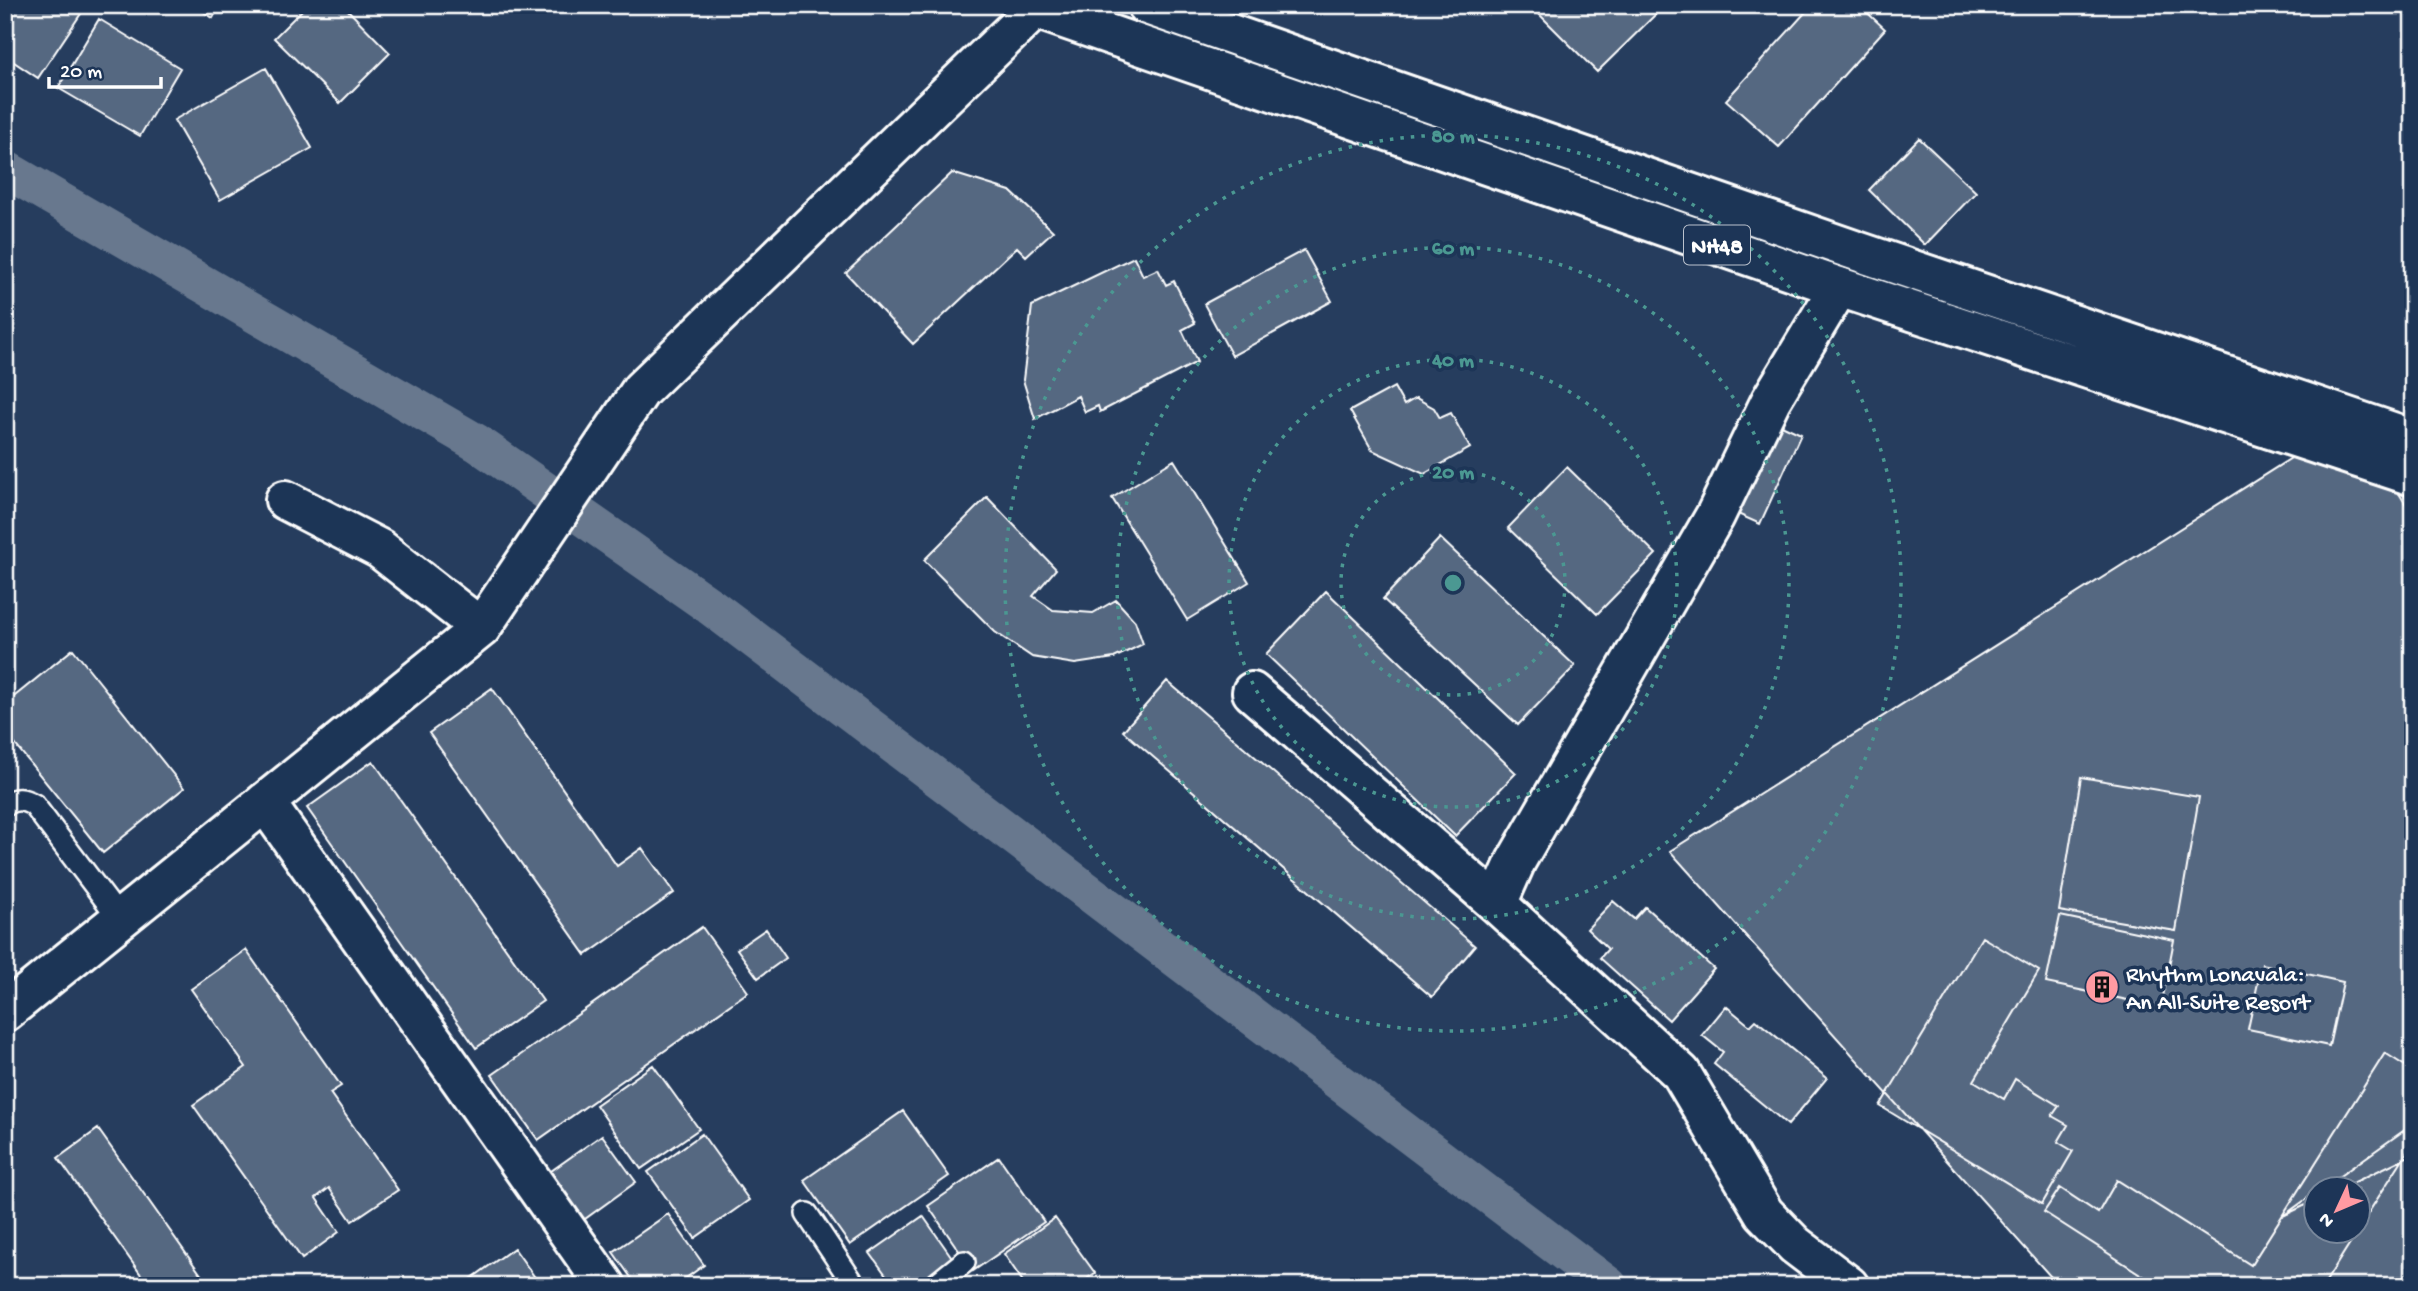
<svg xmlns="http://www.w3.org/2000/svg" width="2418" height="1291" viewBox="0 0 2418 1291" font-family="'Gochi Hand',sans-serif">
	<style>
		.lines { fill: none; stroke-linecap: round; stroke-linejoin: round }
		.canal { stroke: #67788e; stroke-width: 38 }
		.building { fill: #556781; stroke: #fff; stroke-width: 2 }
		.service-casing { stroke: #fff; stroke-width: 26 }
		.minor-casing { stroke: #fff; stroke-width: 44 }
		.trunk-casing { stroke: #fff; stroke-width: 44 }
		.service { stroke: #1d3557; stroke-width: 21 }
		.minor { stroke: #1d3557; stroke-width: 38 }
		.trunk { stroke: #1d3557; stroke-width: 38 }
		.ring { fill: none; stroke: #4b9892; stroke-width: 3.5; stroke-dasharray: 3.5 7 }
		.labels { text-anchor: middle; stroke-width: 7; stroke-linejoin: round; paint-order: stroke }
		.shield { fill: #1d3557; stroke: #bbc2cd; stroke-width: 2 }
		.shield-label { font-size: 23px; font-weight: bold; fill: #fff }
		.poi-label { font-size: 24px; fill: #fff; stroke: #1d3557; text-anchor: start }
		.centre { fill: #4b9892; stroke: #1d3557; stroke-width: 3.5 }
		.ring-label { font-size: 21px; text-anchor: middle; font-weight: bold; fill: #4b9892; stroke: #1d3557; stroke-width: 7; stroke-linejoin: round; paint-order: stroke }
	</style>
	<rect width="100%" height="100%" fill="#263d5e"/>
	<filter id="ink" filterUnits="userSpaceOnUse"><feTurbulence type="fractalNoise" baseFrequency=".0143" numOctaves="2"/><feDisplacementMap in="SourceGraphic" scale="14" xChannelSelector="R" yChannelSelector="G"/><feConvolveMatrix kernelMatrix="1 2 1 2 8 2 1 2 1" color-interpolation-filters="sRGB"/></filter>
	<g filter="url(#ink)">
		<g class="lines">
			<path class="canal" d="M5,169L477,443L710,606L1609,1286"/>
		</g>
		<path class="building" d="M5,5H77L84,9L38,78L5,56Z
			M193,5H220L213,18Z
			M307,5H343L390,53L340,103L274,38Z
			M1530,5H1647L1656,14L1597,72Z
			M1812,5H1859L1885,29L1779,147L1726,100Z
			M99,19L180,68L140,136L58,88Z
			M266,68L312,148L220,200L174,120Z
			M1919,138L1976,192L1925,245L1869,190Z
			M952,173L1010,191L1053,231L1026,256L1017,247L913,344L846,273Z
			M1304,250L1332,301L1232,356L1204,304Z
			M1134,257L1143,276L1158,269L1166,285L1174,281L1195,323L1182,330L1197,362L1100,412L1098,406L1085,412L1078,396L1035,419L1023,380L1032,306Z
			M1394,387L1404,405L1416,398L1434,408L1440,418L1451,413L1470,448L1424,474L1372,450L1350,411Z
			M2353,419L2413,516V1124L2320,1190H2316V1192L2283,1216L2316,1200V1232H2358V1190H2338L2413,1154V1286H2059L1670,851Z
			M1773,421L1801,434L1760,524L1731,511Z
			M1174,460L1249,582L1187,620L1112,498Z
			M1567,467L1656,554L1597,614L1508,528Z
			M987,497L1056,569L1033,596L1053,610L1093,613L1116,600L1135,621L1143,644L1114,658L1075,664L1032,657L995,632L924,560Z
			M1440,538L1575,666L1518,725L1383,599Z
			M1326,591L1516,773L1455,836L1266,654Z
			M73,649L184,788L103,853L5,732V704Z
			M1167,681L1475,946L1432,997L1123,731Z
			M492,688L617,866L642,848L674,893L586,955L429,733Z
			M373,761L543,1001L476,1048L307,808Z
			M2081,777L2199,797L2176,931L2059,911Z
			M1613,901L1634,919L1645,907L1714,969L1669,1020L1600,958L1608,949L1587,929Z
			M2060,916L2174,940L2161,1007L2046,983Z
			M702,927L748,992L538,1140L492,1075Z
			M766,929L786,958L758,978L737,949Z
			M1982,937L2039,971L1974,1081L2004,1099L2015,1079L2059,1106L2052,1116L2068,1125L2058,1142L2073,1151L2042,1204L1880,1106Z
			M246,950L341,1086L330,1093L398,1190L352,1221L329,1188L316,1198L339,1232L302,1259L193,1105L246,1067L191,989Z
			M2262,964L2343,982L2329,1046L2248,1029Z
			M1726,1006L1750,1026L1756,1020L1827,1078L1788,1125L1714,1064L1723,1052L1702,1035Z
			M2385,1053L2413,1071V1143L2358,1229V1190H2316V1232H2357L2323,1286H2159L2044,1212L2060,1188L2098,1213L2117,1180L2251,1265Z
			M653,1065L699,1129L641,1169L596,1105Z
			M903,1111L949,1176L850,1245L804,1180Z
			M98,1129L209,1286H149L58,1158Z
			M702,1134L749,1200L695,1238L648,1172Z
			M602,1135L636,1182L578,1224L544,1176Z
			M999,1157L1044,1222L973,1271L928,1206Z
			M668,1214L704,1265L675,1286H637L613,1252Z
			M923,1216L958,1266L930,1286H894L870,1253Z
			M1055,1218L1095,1273L1077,1286H1026L1004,1254Z
			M514,1248L541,1286H461Z"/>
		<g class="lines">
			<g class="service-casing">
				<path id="service" d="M5,805C16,797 23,799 34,805L120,919
					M807,1214L855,1286
					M934,1286L964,1262"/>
			</g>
			<g class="minor-casing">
				<path id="minor" d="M285,500L380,549L481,628
					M1252,692L1497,904L1681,1073L1764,1213L1795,1245L1849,1286
					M265,802L606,1286
					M1497,904L1516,861L1715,516L1771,400L1839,287
					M5,1012L481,628L641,390L1035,9"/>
			</g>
			<g class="trunk-casing">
				<path id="trunk" d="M1024,5L1839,287L2413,476
					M1147,5L1854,250L2413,439"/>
			</g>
			<use href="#service" class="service"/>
			<use href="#minor" class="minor"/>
			<use href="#trunk" class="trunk"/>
		</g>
	</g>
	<g class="ring">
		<circle cx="1453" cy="583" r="112"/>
		<circle cx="1453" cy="583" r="224"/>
		<circle cx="1453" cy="583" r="336"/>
		<circle cx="1453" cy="583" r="448"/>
	</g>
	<defs>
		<g id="building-disc" transform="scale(1.75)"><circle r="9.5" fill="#ff9aa2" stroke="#1d3557"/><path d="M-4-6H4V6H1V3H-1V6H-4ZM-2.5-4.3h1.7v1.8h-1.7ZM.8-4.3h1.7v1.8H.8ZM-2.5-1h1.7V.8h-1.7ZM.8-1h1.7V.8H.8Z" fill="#111"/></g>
	</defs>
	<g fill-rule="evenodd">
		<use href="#building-disc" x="2102" y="987"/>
	</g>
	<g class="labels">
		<rect class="shield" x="1684" y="225.5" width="66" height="39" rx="5"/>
		<g class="shield-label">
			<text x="1717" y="253">NH48</text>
		</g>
		<g class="poi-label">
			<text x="2126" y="981">Rhythm Lonavala:<tspan x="2126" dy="28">An All-Suite Resort</tspan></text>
		</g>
	</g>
	<circle cx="1453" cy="583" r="10" class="centre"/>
	<g class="ring-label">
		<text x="1453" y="142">80 m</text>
		<text x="1453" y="254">60 m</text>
		<text x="1453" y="366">40 m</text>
		<text x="1453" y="478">20 m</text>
	</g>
	<rect width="2418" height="1291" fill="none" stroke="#1d3557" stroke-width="28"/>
	<rect x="14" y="14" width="2390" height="1263" fill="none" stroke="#fff" stroke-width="2.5" filter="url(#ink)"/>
	<g transform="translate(2337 1210) rotate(226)"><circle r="33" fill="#1d3557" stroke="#77869a" stroke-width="2"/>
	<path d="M0-5L12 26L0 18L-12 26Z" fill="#ff9aa2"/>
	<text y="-10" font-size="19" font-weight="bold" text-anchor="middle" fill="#ffffff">N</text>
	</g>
	<path d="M49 77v10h112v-10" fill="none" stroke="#ffffff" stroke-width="3.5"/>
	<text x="60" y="77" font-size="21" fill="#ffffff" stroke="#1d3557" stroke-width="5" paint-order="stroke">20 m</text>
</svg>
